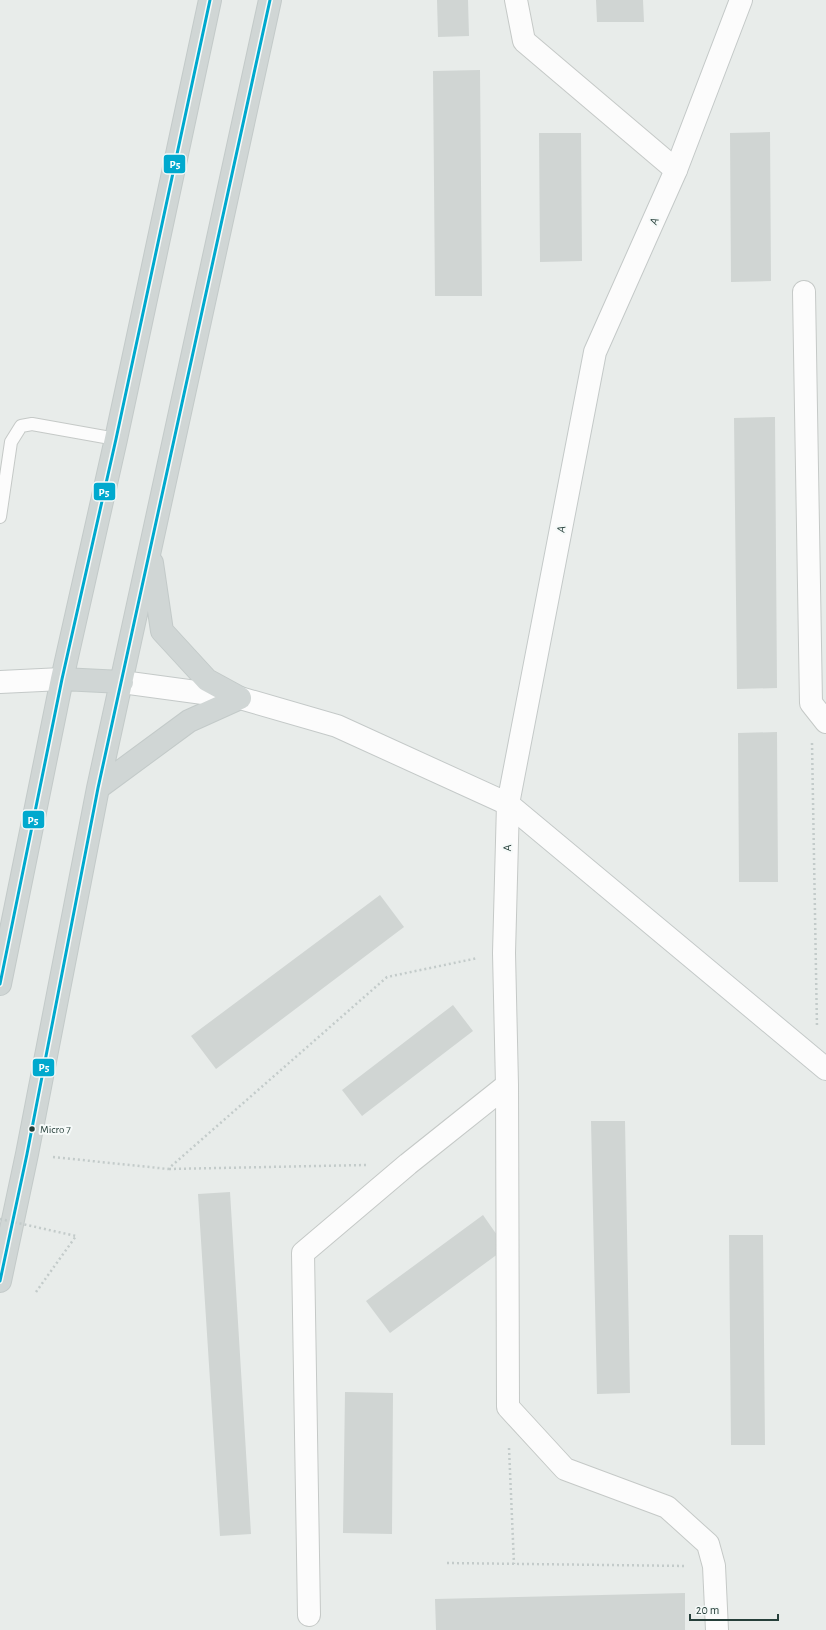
<svg xmlns="http://www.w3.org/2000/svg" width="826" height="1630" viewBox="0 0 826 1630" font-family="'Alegreya Sans',sans-serif">
	<style>
		.building { fill: #d0d5d3 }
		.lines { fill: none; stroke-linecap: round; stroke-linejoin: round }
		.lane-casing { stroke: #c5c9c7; stroke-width: 14 }
		.street-casing { stroke: #c5c9c7; stroke-width: 24 }
		.secondary-casing { stroke: #c4c9c8; stroke-width: 24 }
		.primary-casing { stroke: #c3cac9; stroke-width: 24 }
		.path { stroke: #c3cbca; stroke-width: 2.5; stroke-dasharray: 2 3; stroke-linecap: butt }
		.lane { stroke: #fcfcfc; stroke-width: 12 }
		.street { stroke: #fcfcfc; stroke-width: 22 }
		.secondary { stroke: #fcfcfc; stroke-width: 22 }
		.primary { stroke: #d0d6d5; stroke-width: 22 }
		.path-bridge { stroke: #c3cbca; stroke-width: 2.5; stroke-dasharray: 2 3; stroke-linecap: butt }
		.bus-1-casing { stroke: #f6faf9; stroke-width: 6 }
		.bus-1 { stroke: #00a9ce; stroke-width: 3 }
		.bus-dot { fill: #263f3a; stroke: #f6faf9; stroke-width: 1.5 }
		.labels { text-anchor: middle; stroke-width: 4; stroke-linejoin: round; paint-order: stroke }
		.bus-label { font-size: 11px; fill: #263f3a; stroke: #f6faf9; text-anchor: start }
		.street-label { font-size: 12px; fill: #263f3a; stroke: #f6faf9 }
		.line-badge { stroke: #f6faf9; stroke-width: 1.5 }
		.badge-label { font-size: 11px; text-anchor: middle; font-weight: bold; fill: #fff }
	</style>
	<rect width="100%" height="100%" fill="#e8ecea"/>
	<path class="building" d="M437,0H468L469,36L438,37Z
		M596,0H643L644,22H597Z
		M480,70L482,296H435L433,71Z
		M770,132L771,281L731,282L730,133Z
		M539,133H581L582,261L540,262Z
		M775,417L777,688L737,689L734,418Z
		M777,732L778,882H739L738,733Z
		M380,895L404,927L216,1069L191,1036Z
		M453,1005L473,1031L362,1116L342,1090Z
		M591,1121H625L630,1393L597,1394Z
		M230,1192L251,1534L220,1536L198,1194Z
		M483,1215L506,1248L390,1333L366,1301Z
		M729,1235H763L765,1445H731Z
		M345,1392L393,1393L392,1534L343,1533Z
		M685,1593V1630H436L435,1599Z"/>
	<g class="lines">
		<g class="lane-casing">
			<path id="lane" d="M0,517L11,442L21,426L32,424L116,439"/>
		</g>
		<g class="street-casing">
			<path id="street" d="M516,0L524,41L676,170
				M804,292L811,703L826,722
				M508,804L504,953L507,1085L508,1407L565,1469L667,1507L708,1544L714,1566L717,1630
				M309,1615L303,1253L408,1164L507,1085"/>
		</g>
		<g class="secondary-casing">
			<path id="secondary" d="M0,682L62,679
				M122,682L240,698L337,726L508,804L826,1069
				M508,804L595,352L676,170L741,0"/>
		</g>
		<g class="primary-casing">
			<path id="primary" d="M152,563L162,631L207,680L240,698
				M62,679L122,682
				M98,788L189,721L240,698
				M0,984L62,679L116,439L210,0
				M0,1281L27,1154L98,788L270,0"/>
		</g>
		<path class="path" d="M812,743L817,1028
			M53,1157L168,1169L387,977L478,958
			M169,1169L366,1165
			M36,1292L76,1236
			M509,1448L514,1564
			M447,1563L687,1566"/>
		<use href="#lane" class="lane"/>
		<use href="#street" class="street"/>
		<use href="#secondary" class="secondary"/>
		<use href="#primary" class="primary"/>
		<path class="path-bridge" d="M0,1219L76,1236"/>
		<g class="bus-1-casing">
			<path id="bus-1" d="M0,984L62,679L116,439L210,0
				M0,1281L27,1154L98,788L270,0"/>
		</g>
		<use href="#bus-1" class="bus-1"/>
	</g>
	<circle class="bus-dot" cx="32" cy="1129" r="3.5"/>
	<g class="labels">
		<g class="bus-label">
			<text x="40" y="1133">Micro 7</text>
		</g>
		<g class="street-label">
			<text transform="translate(654 221) rotate(-66)" y="4">A</text>
			<text transform="translate(561 529) rotate(-79)" y="4">A</text>
			<text transform="translate(507 848) rotate(-88)" y="4">A</text>
		</g>
	</g>
	<g class="line-badge">
		<rect x="163" y="154" width="23" height="20" rx="4" fill="#00a9ce"/>
		<rect x="93" y="482" width="23" height="19" rx="4" fill="#00a9ce"/>
		<rect x="22" y="810" width="23" height="19" rx="4" fill="#00a9ce"/>
		<rect x="32" y="1058" width="23" height="19" rx="4" fill="#00a9ce"/>
	</g>
	<g class="badge-label">
		<text x="175" y="168">P5</text>
		<text x="104" y="496">P5</text>
		<text x="33" y="824">P5</text>
		<text x="44" y="1071">P5</text>
	</g>
	<path d="M690 1614v6h88v-6" fill="none" stroke="#263f3a" stroke-width="2"/>
	<text x="696" y="1614" font-size="12" fill="#263f3a" stroke="#f6faf9" stroke-width="3" paint-order="stroke">20 m</text>
</svg>
